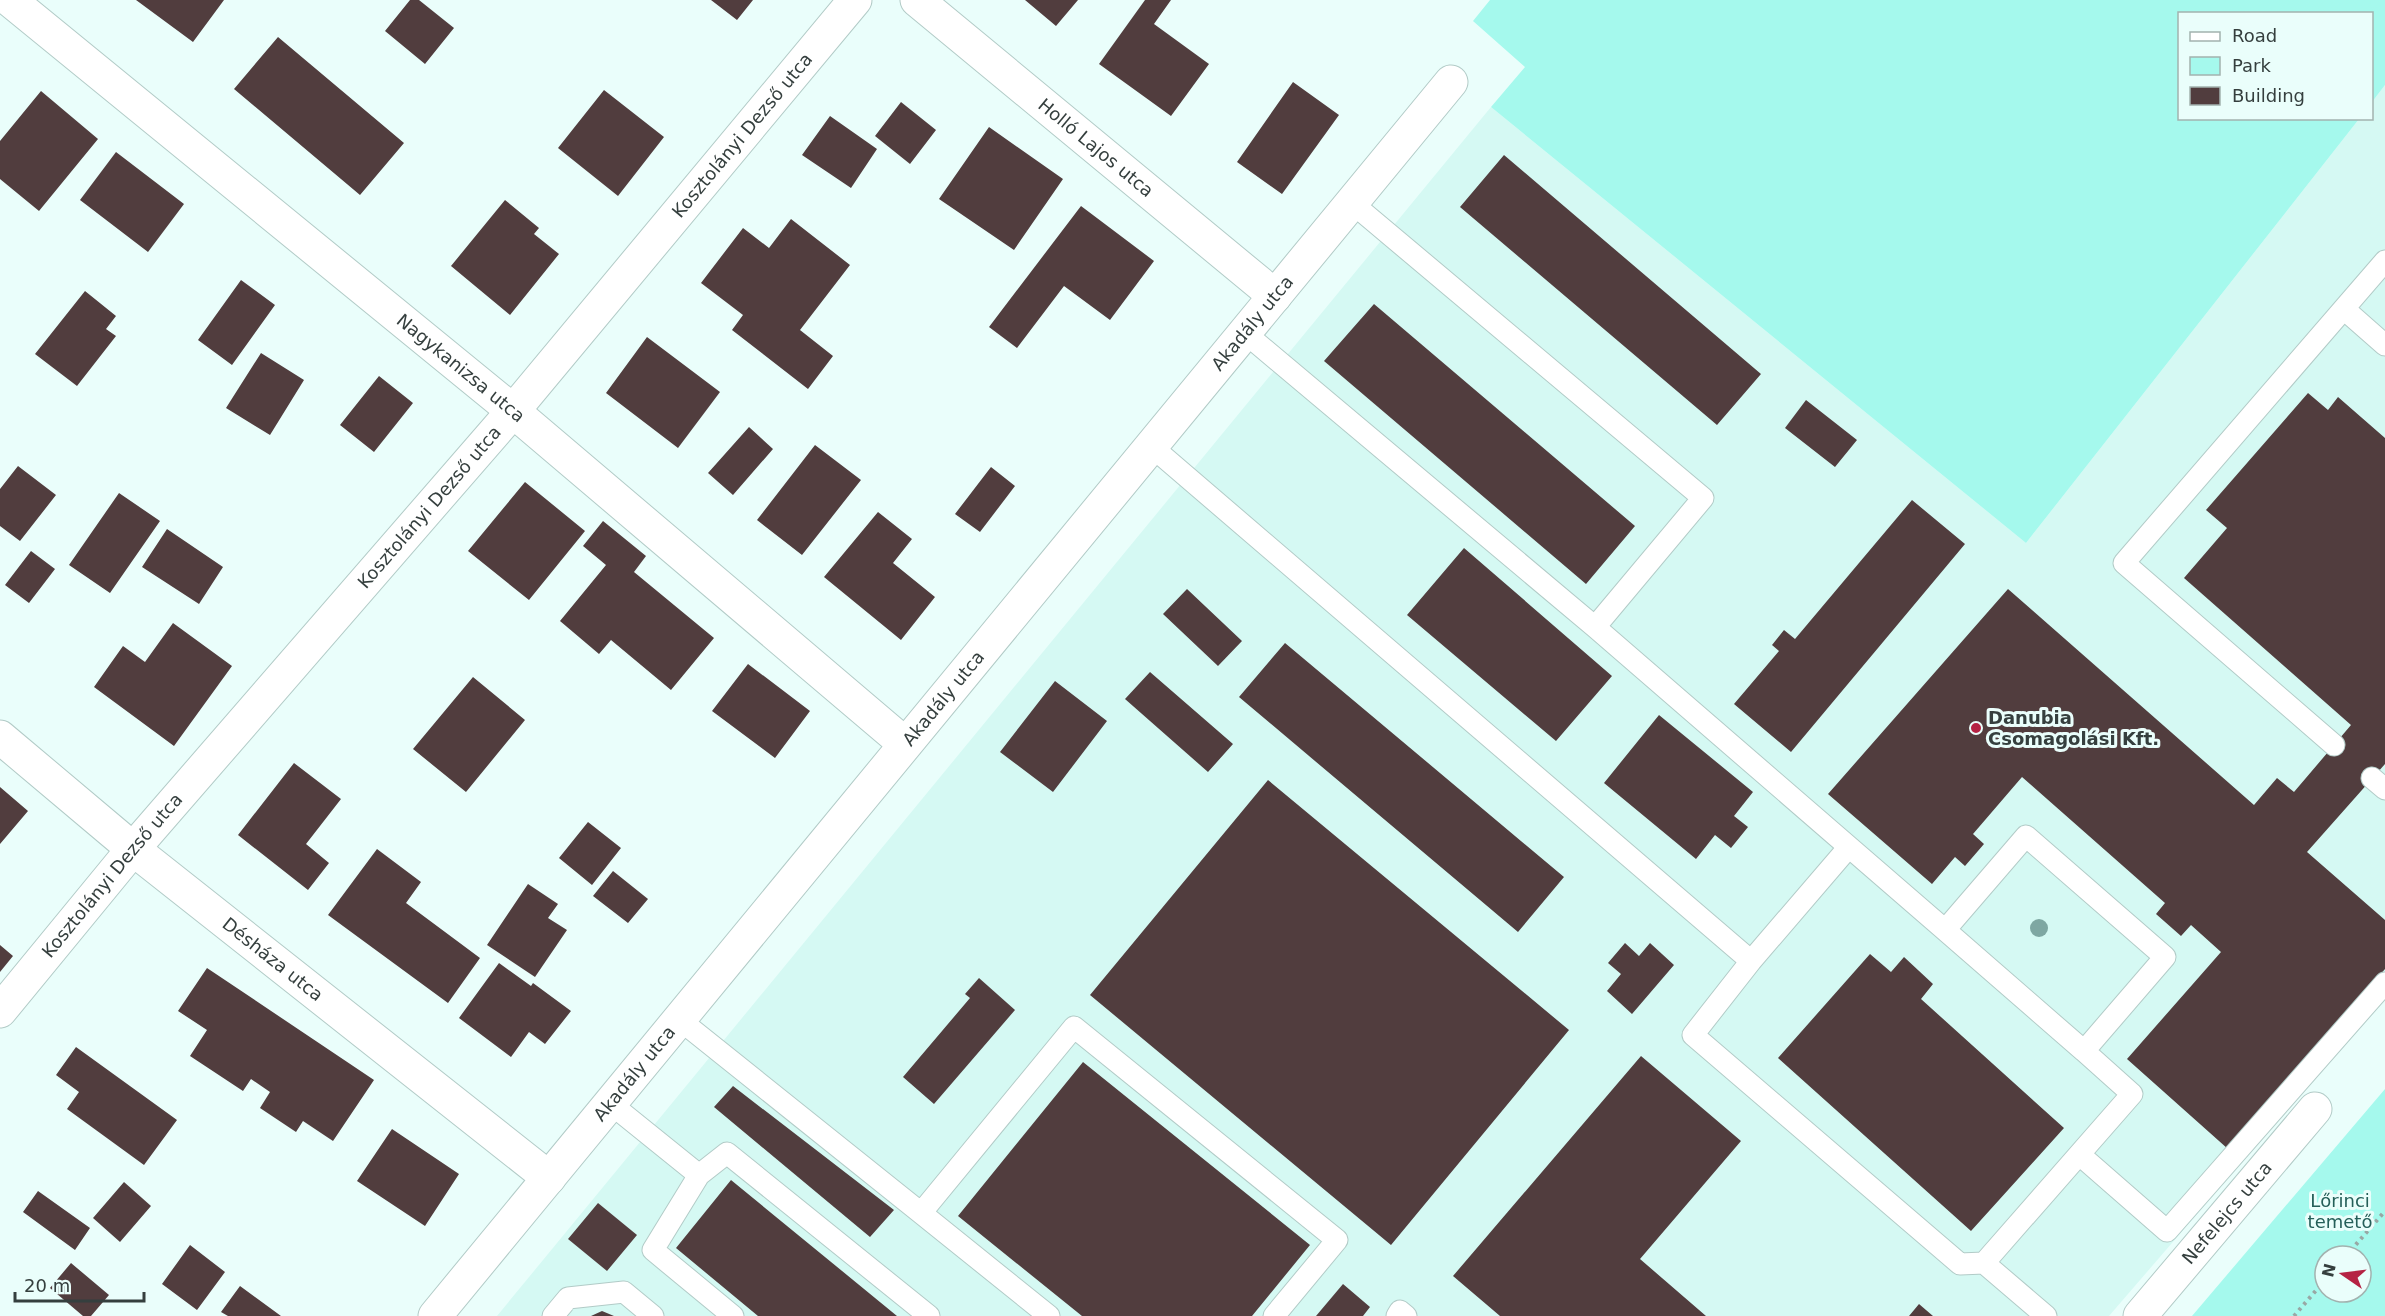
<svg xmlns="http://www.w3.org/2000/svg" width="2385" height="1316" viewBox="0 0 2385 1316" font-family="'DejaVu Sans',sans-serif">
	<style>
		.built { fill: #d5f9f3 }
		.green { fill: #a5f9ed; fill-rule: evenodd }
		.building { fill: #513d3e }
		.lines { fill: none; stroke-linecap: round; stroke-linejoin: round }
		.service-casing { stroke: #b2cbc7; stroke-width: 23 }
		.minor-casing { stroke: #b2cbc7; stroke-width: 35 }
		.path { stroke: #98a8a5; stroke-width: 4; stroke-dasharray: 3 4.5; stroke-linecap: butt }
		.service { stroke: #fff; stroke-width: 21 }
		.minor { stroke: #fff; stroke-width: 33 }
		.tree { fill: #7ea7a2 }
		.poi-dot { fill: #b52344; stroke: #eafefb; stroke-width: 2 }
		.labels { text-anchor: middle; stroke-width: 6; stroke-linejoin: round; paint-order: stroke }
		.street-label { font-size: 18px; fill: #353f3e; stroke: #eafefb }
		.poi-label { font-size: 18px; font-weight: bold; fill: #353f3e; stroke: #eafefb; text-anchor: start }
		.park-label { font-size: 18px; fill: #255f59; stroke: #eafefb }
	</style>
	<rect width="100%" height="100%" fill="#eafefb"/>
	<path class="built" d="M2385,85V996L2109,1316H497L1491,107L2026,543L2359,119L2372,118V102Z"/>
	<path class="green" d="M1490,0H2385V85L2372,102V14H2180V118L2359,119L2026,543L1491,107L1525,67L1473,21Z
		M2385,1089V1316H2192ZM2325,1256H2361V1292H2325Z"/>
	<path class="building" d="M136,0H224L193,42Z
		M410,0H419L454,28L425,64L385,31Z
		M711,0H753L737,20Z
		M1025,0H1078L1056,26Z
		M1145,0H1171L1154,24L1209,64L1171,116L1099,64Z
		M278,37L404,143L360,195L234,89Z
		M1293,82L1339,115L1282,194L1237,162Z
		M604,90L664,137L618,196L558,148Z
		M41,91L98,139L39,211L0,179V141Z
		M901,102L936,130L910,164L875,136Z
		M830,116L877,149L851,188L802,155Z
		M989,127L1063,179L1014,250L939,199Z
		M116,152L184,204L148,252L80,200Z
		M1504,155L1761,374L1717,425L1460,207Z
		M505,200L539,228L534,234L559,254L510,315L451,266Z
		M1081,206L1154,261L1110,320L1064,286L1017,348L989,327Z
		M791,219L850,265L800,330L833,356L808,389L732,330L743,315L701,283L743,228L769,248Z
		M241,280L275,305L232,365L198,340Z
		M85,291L116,316L106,329L116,336L77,386L35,354Z
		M1374,304L1635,526L1586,584L1324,361Z
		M647,337L720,392L678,448L606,393Z
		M261,353L304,380L270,435L226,408Z
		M379,376L413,403L374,452L340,425Z
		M2308,393L2328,410L2338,397L2385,438V764L2307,852L2385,920V969L2228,1149L2127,1059L2221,952L2191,925L2181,936L2156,914L2165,903L2022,777L1973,834L1984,844L1965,866L1955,857L1932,884L1828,794L2008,589L2254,805L2277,778L2294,792L2351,725L2184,578L2227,528L2206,510Z
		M1806,400L1857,440L1835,467L1785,428Z
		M749,427L773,449L733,495L708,473Z
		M815,445L861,480L802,555L757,520Z
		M18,466L56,495L20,541L0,526V489Z
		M991,467L1015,486L980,532L955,514Z
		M525,482L585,531L529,600L468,551Z
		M119,493L160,521L110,593L69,565Z
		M1912,500L1965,544L1791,752L1734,704L1779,651L1772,645L1784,630L1795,639Z
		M878,512L912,539L893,563L935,597L901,640L824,577Z
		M603,521L646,556L634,572L714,638L671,690L611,640L599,654L560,621L606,565L583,546Z
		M167,529L223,567L199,604L142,567Z
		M1464,548L1612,676L1556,741L1407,615Z
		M31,551L55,569L29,603L5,585Z
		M1187,589L1242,641L1218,666L1163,614Z
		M173,623L232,666L174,746L94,687L123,646L145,662Z
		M1285,643L1564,877L1518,932L1239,697Z
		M748,664L810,711L775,758L712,711Z
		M1150,672L1233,744L1208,772L1125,699Z
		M473,677L525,720L466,792L413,749Z
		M1055,681L1107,721L1053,792L1000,752Z
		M1659,715L1753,792L1734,816L1748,827L1731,848L1715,835L1696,859L1604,783Z
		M294,763L341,799L306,844L329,863L308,890L238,835Z
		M1268,780L1569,1030L1391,1245L1090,995Z
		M0,787L28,811L0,844Z
		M588,822L621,848L592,885L559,858Z
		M377,849L421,882L406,903L480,958L448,1003L328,915Z
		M613,871L648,899L628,923L593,896Z
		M528,884L558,904L548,918L567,930L535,977L487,945Z
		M1625,943L1639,956L1650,943L1674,965L1632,1014L1607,991L1621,974L1608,963Z
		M0,945L13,956L0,972Z
		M1870,954L1891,972L1904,957L1933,984L1921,999L2064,1128L1971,1231L1778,1058Z
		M499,963L531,986L533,983L571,1011L545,1044L529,1032L511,1057L459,1018Z
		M207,968L374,1080L333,1141L303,1121L296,1132L260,1108L270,1092L251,1079L243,1091L190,1056L207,1030L178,1011Z
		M979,978L1015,1010L934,1104L903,1077L970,998L965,994Z
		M76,1047L177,1120L144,1165L67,1109L79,1092L56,1075Z
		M1641,1056L1741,1141L1640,1259L1706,1316H1500L1453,1276Z
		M1083,1062L1310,1245L1252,1316H1082L958,1216Z
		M733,1086L894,1210L870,1237L714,1107Z
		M392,1129L459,1174L425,1226L357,1181Z
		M731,1180L897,1316H758L676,1248Z
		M124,1182L151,1206L120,1242L93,1218Z
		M38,1191L90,1228L75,1250L23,1212Z
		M598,1203L637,1235L607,1271L568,1239Z
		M190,1245L225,1272L197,1310L162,1284Z
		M71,1263L109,1295L91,1316H83L50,1288Z
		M1343,1284L1370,1307L1363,1316H1316Z
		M240,1286L281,1316H228L221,1312Z
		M1919,1304L1933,1316H1909Z
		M602,1311L614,1316H591Z"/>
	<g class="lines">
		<g class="service-casing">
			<path id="service" d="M1352,203L1703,498L1595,627
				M2344,309L2385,345
				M1245,333L1595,627L1945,930
				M1151,446L1751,961
				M2334,745L2124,563L2385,261
				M2372,778L2385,789
				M2026,836L2165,957L2084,1051L1945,930Z
				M1848,848L1751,961L1693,1035L1960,1264L1984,1263
				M680,1020L921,1213L1074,1027L1337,1240L1274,1316
				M611,1104L699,1175L653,1250L733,1316
				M2080,1155L2167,1231L2385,983
				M699,1175L727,1153L929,1316
				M921,1213L1049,1316
				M553,1316L568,1298L624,1292L653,1316
				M1397,1316L1400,1311L1406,1316
				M2046,1316L1984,1263L2132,1094L2084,1051"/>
		</g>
		<g class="minor-casing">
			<g id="minor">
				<path id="s1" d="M10,0L513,411L905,744"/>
				<path id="s2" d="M917,0L1275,296"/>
				<path id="s3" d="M0,737L133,849L549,1178"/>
				<path id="s4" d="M0,1011L133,849L513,411L855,0"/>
				<path id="s5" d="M435,1316L1451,82"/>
				<path id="s6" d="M2140,1316L2315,1109"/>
			</g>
		</g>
		<path class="path" d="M2346,1256L2385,1211
			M2294,1316L2325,1280"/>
		<use href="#service" class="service"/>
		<use href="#minor" class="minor"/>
	</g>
	<circle class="tree" cx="2039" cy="928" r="9"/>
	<circle class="poi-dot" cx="1976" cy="728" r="6"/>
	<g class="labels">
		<g class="street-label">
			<text dy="6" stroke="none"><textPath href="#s4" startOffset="1148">Kosztolányi Dezső utca</textPath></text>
			<text dy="6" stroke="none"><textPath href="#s2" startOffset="232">Holló Lajos utca</textPath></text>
			<text dy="6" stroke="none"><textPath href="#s5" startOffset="1286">Akadály utca</textPath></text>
			<text dy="6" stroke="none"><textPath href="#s1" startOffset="582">Nagykanizsa utca</textPath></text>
			<text dy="6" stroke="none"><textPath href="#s4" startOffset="662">Kosztolányi Dezső utca</textPath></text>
			<text dy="6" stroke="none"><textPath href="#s5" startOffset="800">Akadály utca</textPath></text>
			<text dy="6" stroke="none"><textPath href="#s4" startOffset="176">Kosztolányi Dezső utca</textPath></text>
			<text dy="6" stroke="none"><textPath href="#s3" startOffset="352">Désháza utca</textPath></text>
			<text dy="6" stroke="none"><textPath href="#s5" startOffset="314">Akadály utca</textPath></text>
			<text dy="6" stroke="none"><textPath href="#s6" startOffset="135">Nefelejcs utca</textPath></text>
		</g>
		<g class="poi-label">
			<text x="1988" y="724">Danubia<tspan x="1988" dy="21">Csomagolási Kft.</tspan></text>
		</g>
		<g class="park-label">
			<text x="2340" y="1207">Lőrinci<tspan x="2340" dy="21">temető</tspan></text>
		</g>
	</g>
	<rect x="2178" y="12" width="195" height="108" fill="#eafefb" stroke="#a2b2af" stroke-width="1.5"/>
	<rect x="2190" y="32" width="30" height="9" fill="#ffffff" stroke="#a2b2af" stroke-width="1.5"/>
	<text x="2232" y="42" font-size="18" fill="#353f3e">Road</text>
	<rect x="2190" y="57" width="30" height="18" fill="#a5f9ed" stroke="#a2b2af" stroke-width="1.5"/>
	<text x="2232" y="72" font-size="18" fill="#353f3e">Park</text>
	<rect x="2190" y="87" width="30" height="18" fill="#513d3e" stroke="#a2b2af" stroke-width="1.5"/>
	<text x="2232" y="102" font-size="18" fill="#353f3e">Building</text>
	<g transform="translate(2343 1274) rotate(284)"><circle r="28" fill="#eafefb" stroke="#a2b2af" stroke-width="1.5"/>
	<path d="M0-4.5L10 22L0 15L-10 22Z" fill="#b52344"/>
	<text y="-9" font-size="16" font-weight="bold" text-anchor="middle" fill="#353f3e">N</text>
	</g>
	<path d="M15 1292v9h129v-9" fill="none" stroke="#353f3e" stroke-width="3"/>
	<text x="24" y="1292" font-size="18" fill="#353f3e" stroke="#eafefb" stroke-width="4.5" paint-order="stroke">20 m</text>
</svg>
